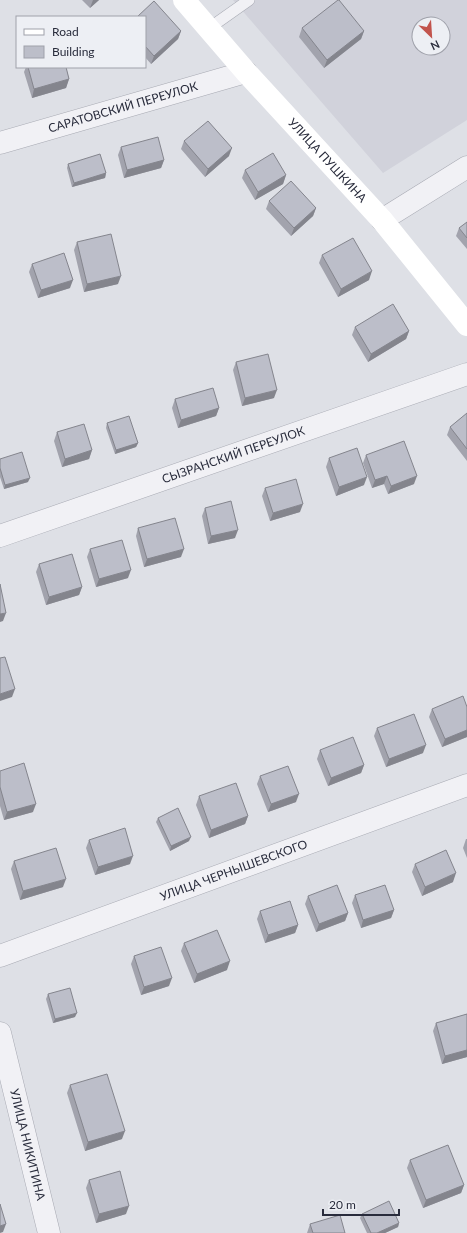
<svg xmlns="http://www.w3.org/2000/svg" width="467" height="1233" viewBox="0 0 467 1233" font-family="Lato,sans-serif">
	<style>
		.built { fill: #d1d2db; fill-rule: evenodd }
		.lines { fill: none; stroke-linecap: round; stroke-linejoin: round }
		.lane-casing { stroke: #a8aab3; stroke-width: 12 }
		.street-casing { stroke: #a8aab3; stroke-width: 23 }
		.lane { stroke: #f1f1f5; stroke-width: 11 }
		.street { stroke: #f1f1f5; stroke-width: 22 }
		.secondary { stroke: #fff; stroke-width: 22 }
		.wall { fill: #a2a3ad }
		.shaded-wall { fill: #84858d }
		.building { fill: #bcbec9; stroke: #84858d }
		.labels { text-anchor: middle; stroke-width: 4; stroke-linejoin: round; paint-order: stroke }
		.street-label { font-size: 12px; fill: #292c3c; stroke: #edeff4 }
	</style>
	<rect width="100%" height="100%" fill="#dee0e6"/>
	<path class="built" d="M233,0H467V120L383,173ZM419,24H443V48H419Z"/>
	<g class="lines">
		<g class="lane-casing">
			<path id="lane" d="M208,29L249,0"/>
		</g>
		<g class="street-casing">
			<g id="street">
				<path id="s1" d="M0,143L246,72"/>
				<path d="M382,220L467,167"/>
				<path id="s2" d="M0,536L467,374"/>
				<path id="s3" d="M0,956L467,785"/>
				<path id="s4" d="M0,1033L49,1233"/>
			</g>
		</g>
		<use href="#lane" class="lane"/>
		<use href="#street" class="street"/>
		<path class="secondary" id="s5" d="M184,0L246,72L382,220L467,325"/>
	</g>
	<path class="wall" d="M82,0H99L90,8Z
		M145,17L181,31L178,39L151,64L145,57Z
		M302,28L364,31L361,39L324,68L299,37Z
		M26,67H66L69,79L66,88L32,98L24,72Z
		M184,141L229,156L205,177L181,149Z
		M121,147L164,160L161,168L124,178L118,155Z
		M68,164L106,173L105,178L72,187L67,168Z
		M245,170L286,175L283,184L255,200L242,178Z
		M269,201L316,208L313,216L291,236L266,209Z
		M467,222V249L456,236L459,228Z
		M77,242L118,284L84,292L74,250Z
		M322,255L369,280L338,297L319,263Z
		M32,264L70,288L38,298L29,272Z
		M355,327L409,331L406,339L368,362L352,335Z
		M236,362L274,398L242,406L233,370Z
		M175,399L219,408L216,416L178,428L172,408Z
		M467,413V461L447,435L450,427Z
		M107,423L138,443L136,447L115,454L106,428Z
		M57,432L92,450L89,459L62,467L54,441Z
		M366,455L414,484L388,494L384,484L372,488L363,463Z
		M329,458L364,485L336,496L326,467Z
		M0,459L28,482L4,489L0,477Z
		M265,488L300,512L270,521L262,496Z
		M205,508L235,538L208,544L202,516Z
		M138,528L181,557L144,567L136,536Z
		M90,549L128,578L96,587L87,557Z
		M39,564L82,587L79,595L46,605L36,572Z
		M467,707V737L442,747L429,717L432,709Z
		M377,728L423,753L386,767L374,736Z
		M320,750L364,765L361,773L328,786L317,759Z
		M0,771L33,812L4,820L0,806Z
		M260,776L296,802L268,812L257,784Z
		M199,796L248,816L245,824L209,838L196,805Z
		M158,818L189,841L170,851L156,822Z
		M466,839H467V858L463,848Z
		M89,840L130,864L95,875L86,848Z
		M14,861L63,887L20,900L11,869Z
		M415,864L453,882L422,896L412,872Z
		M355,895L394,910L391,918L361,928L352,903Z
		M308,896L348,913L345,921L316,932L305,904Z
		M260,911L298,925L295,933L265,943L257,919Z
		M184,943L227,970L194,983L181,951Z
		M134,956L169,986L141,995L131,964Z
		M48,994L75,1017L53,1023L46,999Z
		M467,1014V1057L442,1064L433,1031L436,1023Z
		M70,1085L122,1139L85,1151L67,1093Z
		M410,1160L464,1185L461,1193L423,1208L407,1168Z
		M89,1180L126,1214L96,1223L86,1188Z
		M362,1214L399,1223L398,1227L385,1233H367L360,1218Z
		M310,1224L345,1233H307Z"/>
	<path class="shaded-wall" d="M93,0H99L90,8Z
		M181,31L178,39L151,64L154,56Z
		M364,31L361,39L324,68L327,60Z
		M69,79L66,88L32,98L34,89Z
		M232,148L229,156L205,177L208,169Z
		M164,160L161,168L124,178L127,170Z
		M106,173L105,178L72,187L74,183Z
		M286,175L283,184L255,200L258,192Z
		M316,208L313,216L291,236L294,228Z
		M372,271L369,280L338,297L341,289Z
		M121,276L118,284L84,292L87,284Z
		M73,280L70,288L38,298L41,290Z
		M409,331L406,339L368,362L371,354Z
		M277,390L274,398L242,406L245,398Z
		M219,408L216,416L178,428L181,420Z
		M138,443L136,447L115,454L116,450Z
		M92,450L89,459L62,467L65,459Z
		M387,476L384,484L372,488L375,480Z
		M417,476L414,484L388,494L391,486Z
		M367,477L364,485L336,496L339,487Z
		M30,478L28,482L4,489L5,485Z
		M303,504L300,512L270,521L273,513Z
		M238,530L235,538L208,544L211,536Z
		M184,549L181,557L144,567L147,559Z
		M131,570L128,578L96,587L99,579Z
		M82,587L79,595L46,605L49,597Z
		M6,613L3,621L0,622V614Z
		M15,689L12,697L0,701V694Z
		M467,730V737L442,747L445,739Z
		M426,745L423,753L386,767L389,759Z
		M364,765L361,773L328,786L331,778Z
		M299,794L296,802L268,812L271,804Z
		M36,804L33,812L4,820L7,812Z
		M248,816L245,824L209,838L211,830Z
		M191,837L189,841L170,851L171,846Z
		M133,856L130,864L95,875L98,867Z
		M456,873L453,882L422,896L425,887Z
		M66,879L63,887L20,900L23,891Z
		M394,910L391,918L361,928L363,920Z
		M348,913L345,921L316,932L319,924Z
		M298,925L295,933L265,943L268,935Z
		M230,961L227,970L194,983L197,974Z
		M172,978L169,986L141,995L144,987Z
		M77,1013L75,1017L53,1023L55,1019Z
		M467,1050V1057L442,1064L445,1056Z
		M125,1131L122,1139L85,1151L88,1142Z
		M464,1185L461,1193L423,1208L426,1200Z
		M129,1206L126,1214L96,1223L99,1214Z
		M399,1223L398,1227L385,1233H377Z
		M6,1224L3,1232L0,1233V1226Z"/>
	<path class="building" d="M338,0H339L364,31L327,60L302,28Z
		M154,1L181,31L154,56L145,46V17H137Z
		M28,67H66L69,79L34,89Z
		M208,121L232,148L208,169L184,141Z
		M158,137L164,160L127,170L121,147Z
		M273,153L286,175L258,192L245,170Z
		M100,154L106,173L74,183L68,164Z
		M291,181L316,208L294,228L269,201Z
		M467,222V238L459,228Z
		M111,234L121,276L87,284L77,242Z
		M353,238L372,271L341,289L322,255Z
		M64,253L73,280L41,290L32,264Z
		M393,304L409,331L371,354L355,327Z
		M268,354L277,390L245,398L236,362Z
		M213,388L219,408L181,420L175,399Z
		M467,413V449L450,427Z
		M129,416L138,443L116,450L107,423Z
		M84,424L92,450L65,459L57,432Z
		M404,441L417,476L391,486L387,476L375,480L366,455Z
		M357,448L367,477L339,487L329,458Z
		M22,452L30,478L5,485L0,468V459Z
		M296,479L303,504L273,513L265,488Z
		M231,501L238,530L211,536L205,508Z
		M175,518L184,549L147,559L138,528Z
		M122,540L131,570L99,579L90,549Z
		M72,554L82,587L49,597L39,564Z
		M0,584L6,613L0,614Z
		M5,657L15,689L0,694V658Z
		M463,696L467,707V730L445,739L432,709Z
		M414,714L426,745L389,759L377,728Z
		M353,737L364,765L331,778L320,750Z
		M24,763L36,804L7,812L0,787V771Z
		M288,766L299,794L271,804L260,776Z
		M236,783L248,816L211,830L199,796Z
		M178,808L191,837L171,846L158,818Z
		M125,828L133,856L98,867L89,840Z
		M56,848L66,879L23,891L14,861Z
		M446,850L456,873L425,887L415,864Z
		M337,885L348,913L319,924L308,896Z
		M385,885L394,910L363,920L355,895Z
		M290,901L298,925L268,935L260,911Z
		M217,930L230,961L197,974L184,943Z
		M161,947L172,978L144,987L134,956Z
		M70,988L77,1013L55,1019L48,994Z
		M467,1014V1050L445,1056L436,1023Z
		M107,1074L125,1131L88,1142L70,1085Z
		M448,1145L464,1185L426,1200L410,1160Z
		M120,1171L129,1206L99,1214L89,1180Z
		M389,1201L399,1223L377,1233H371L362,1214Z
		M0,1204L6,1224L0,1226Z
		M340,1215L345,1233H313L310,1224Z"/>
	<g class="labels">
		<g class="street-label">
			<text dy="4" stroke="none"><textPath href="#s1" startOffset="128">САРАТОВСКИЙ ПЕРЕУЛОК</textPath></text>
			<text dy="4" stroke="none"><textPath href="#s5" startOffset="215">УЛИЦА ПУШКИНА</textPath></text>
			<text dy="4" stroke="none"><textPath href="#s2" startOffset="247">СЫЗРАНСКИЙ ПЕРЕУЛОК</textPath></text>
			<text dy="4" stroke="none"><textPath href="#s3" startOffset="249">УЛИЦА ЧЕРНЫШЕВСКОГО</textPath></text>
			<text dy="4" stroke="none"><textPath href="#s4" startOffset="115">УЛИЦА НИКИТИНА</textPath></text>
		</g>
	</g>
	<rect x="16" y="16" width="130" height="52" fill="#edeff4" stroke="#9fa1aa"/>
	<rect x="24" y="29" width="20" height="6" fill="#ffffff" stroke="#9fa1aa"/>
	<text x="52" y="36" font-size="12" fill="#292c3c">Road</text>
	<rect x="24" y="46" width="20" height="12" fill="#bcbec9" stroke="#9fa1aa"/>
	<text x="52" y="56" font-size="12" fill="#292c3c">Building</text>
	<g transform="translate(431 36) rotate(155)"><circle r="19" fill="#edeff4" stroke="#9fa1aa"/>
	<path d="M0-3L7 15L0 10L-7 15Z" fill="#c2544d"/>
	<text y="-6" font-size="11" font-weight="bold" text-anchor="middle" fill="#292c3c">N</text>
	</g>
	<path d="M323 1209v6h76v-6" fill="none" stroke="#292c3c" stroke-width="2"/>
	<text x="329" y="1209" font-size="12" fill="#292c3c" stroke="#edeff4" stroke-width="3" paint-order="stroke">20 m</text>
</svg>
